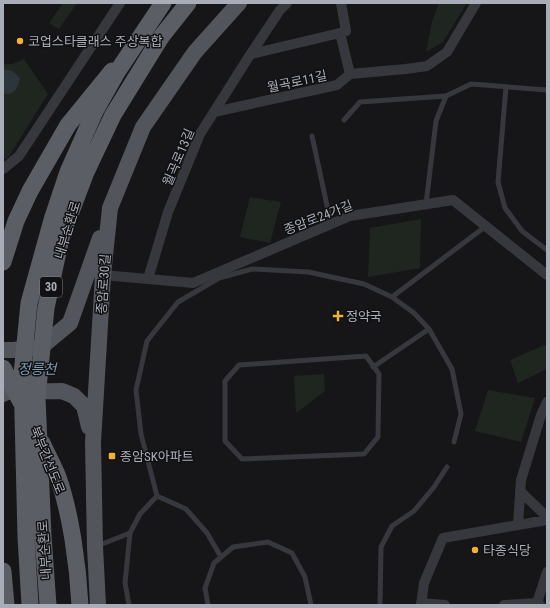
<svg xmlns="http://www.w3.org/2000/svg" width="550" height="608" viewBox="0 0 550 608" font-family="'Roboto Condensed','Noto Sans KR',sans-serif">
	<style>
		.green { fill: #1e261f }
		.water { fill: #2c353c }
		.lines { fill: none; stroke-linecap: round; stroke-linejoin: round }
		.service { stroke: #37383d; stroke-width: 5 }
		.minor { stroke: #37383d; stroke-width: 10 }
		.primary { stroke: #53555c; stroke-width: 16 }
		.trunk { stroke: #5b5e65; stroke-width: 17 }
		.trunk-bridge { stroke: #5b5e65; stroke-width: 17 }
		.poi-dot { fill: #f2b134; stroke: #111113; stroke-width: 1.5 }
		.labels { text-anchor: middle; stroke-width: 3; stroke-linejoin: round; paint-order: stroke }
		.shield { fill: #111113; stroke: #7b7e86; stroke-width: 1 }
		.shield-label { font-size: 12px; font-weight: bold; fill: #a8adb8 }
		.poi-label { font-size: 13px; fill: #a8adb8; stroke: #111113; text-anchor: start }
		.street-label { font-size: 13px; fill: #a8adb8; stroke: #111113 }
		.water-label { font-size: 14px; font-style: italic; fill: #7f9bb3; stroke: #111113 }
	</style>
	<rect width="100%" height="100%" fill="#161618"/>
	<path class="green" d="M63,3H77L59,29L49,23Z
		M439,3H467L443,42L426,52L432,21Z
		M24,59L48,94L8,158L3,160V64H13Z
		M250,197L281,202L270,243L240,237Z
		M421,219L420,268L368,277L370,228Z
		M547,344V369L518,383L510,360Z
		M324,374L325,391L296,413L294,376Z
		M488,390L535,398L521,442L475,431Z"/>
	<path class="water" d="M3,70C11,69 15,72 20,79C18,88 13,97 3,93Z"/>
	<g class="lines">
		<path class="service" d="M506,87L498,182L505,208L522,231L547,250
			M344,120L360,102L446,96
			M312,136L331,224
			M426,204L436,121L446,96L471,84L547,90
			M392,297L486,226
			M366,356L379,374L378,437L364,454L242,459L225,441V381L239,365Z
			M373,367L429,329
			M97,546L130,533
			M221,557L207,533L186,509L157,496L141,434L136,390L147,341L178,302L219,278L252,269L308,272L364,284L392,297L414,313L429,329L452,369L461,414L454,442
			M129,605L125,583L130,533L140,514L157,496
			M208,605L205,588L214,563L233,547L268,542L292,553L305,577L311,605
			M380,605L381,547L392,526L414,511L434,487L447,467"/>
		<path class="minor" d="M340,33L350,74
			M251,54L340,33L346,31L341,3
			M214,112L337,85L350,74L406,69L427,66L447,52L476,3
			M3,169L19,156L120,3
			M103,275L193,283L350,216L453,200L547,275
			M148,279L168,212L200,134L248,58L280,10L287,3
			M520,491L547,517
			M518,525L547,520
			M421,603L445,605
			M537,603L547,572
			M421,605L424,583L443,538L518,525L521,480L541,415L547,402
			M504,605L537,603L540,605"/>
		<path class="primary" d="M3,350H13L41,347L70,323L100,238
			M3,394L6,392L62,391L74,396L84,406L89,427
			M98,605L95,547L93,442L103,275L110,208L143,127L195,52L239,3"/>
		<path class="trunk" d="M3,262L16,221L30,191L68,125L112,71
			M3,571L6,605"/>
		<path class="trunk-bridge" d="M3,368L21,402
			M42,443C47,454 53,465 58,477C71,514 78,566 80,605
			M30,605L26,537L22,374L29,303L52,220L68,172L95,111L117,72L163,3
			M48,605L43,536L37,398L46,308L61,238L86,172L113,115L161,37L188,3"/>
	</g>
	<g class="poi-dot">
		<circle cx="20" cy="41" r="4"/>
		<path d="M336 310h4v4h4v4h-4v4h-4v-4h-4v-4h4z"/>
		<rect x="108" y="452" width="8" height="8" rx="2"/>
		<circle cx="475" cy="550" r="4"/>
	</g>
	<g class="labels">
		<rect class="shield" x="40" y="277" width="22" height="20" rx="3"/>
		<g class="shield-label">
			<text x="51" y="291">30</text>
		</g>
		<g class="poi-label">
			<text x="28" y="46">코업스타클래스 주상복합</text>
			<text x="346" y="321">정약국</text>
			<text x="120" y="461">종암SK아파트</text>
			<text x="483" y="555">타종식당</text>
		</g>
		<g class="street-label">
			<text transform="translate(297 81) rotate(-12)" y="5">월곡로11길</text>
			<text transform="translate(178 157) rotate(-67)" y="5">월곡로13길</text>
			<text transform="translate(318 217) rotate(-21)" y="5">종암로24가길</text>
			<text transform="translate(67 230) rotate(-73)" y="5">내부순환로</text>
			<text transform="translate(103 284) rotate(-86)" y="5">종암로30길</text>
			<text transform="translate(48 460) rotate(68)" y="5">북부간선도로</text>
			<text transform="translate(44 550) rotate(-94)" y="5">내부순환로</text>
		</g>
		<g class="water-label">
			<text x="37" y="374">정릉천</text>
		</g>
	</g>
	<rect width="550" height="608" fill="none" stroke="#a8adb8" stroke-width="8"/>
</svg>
